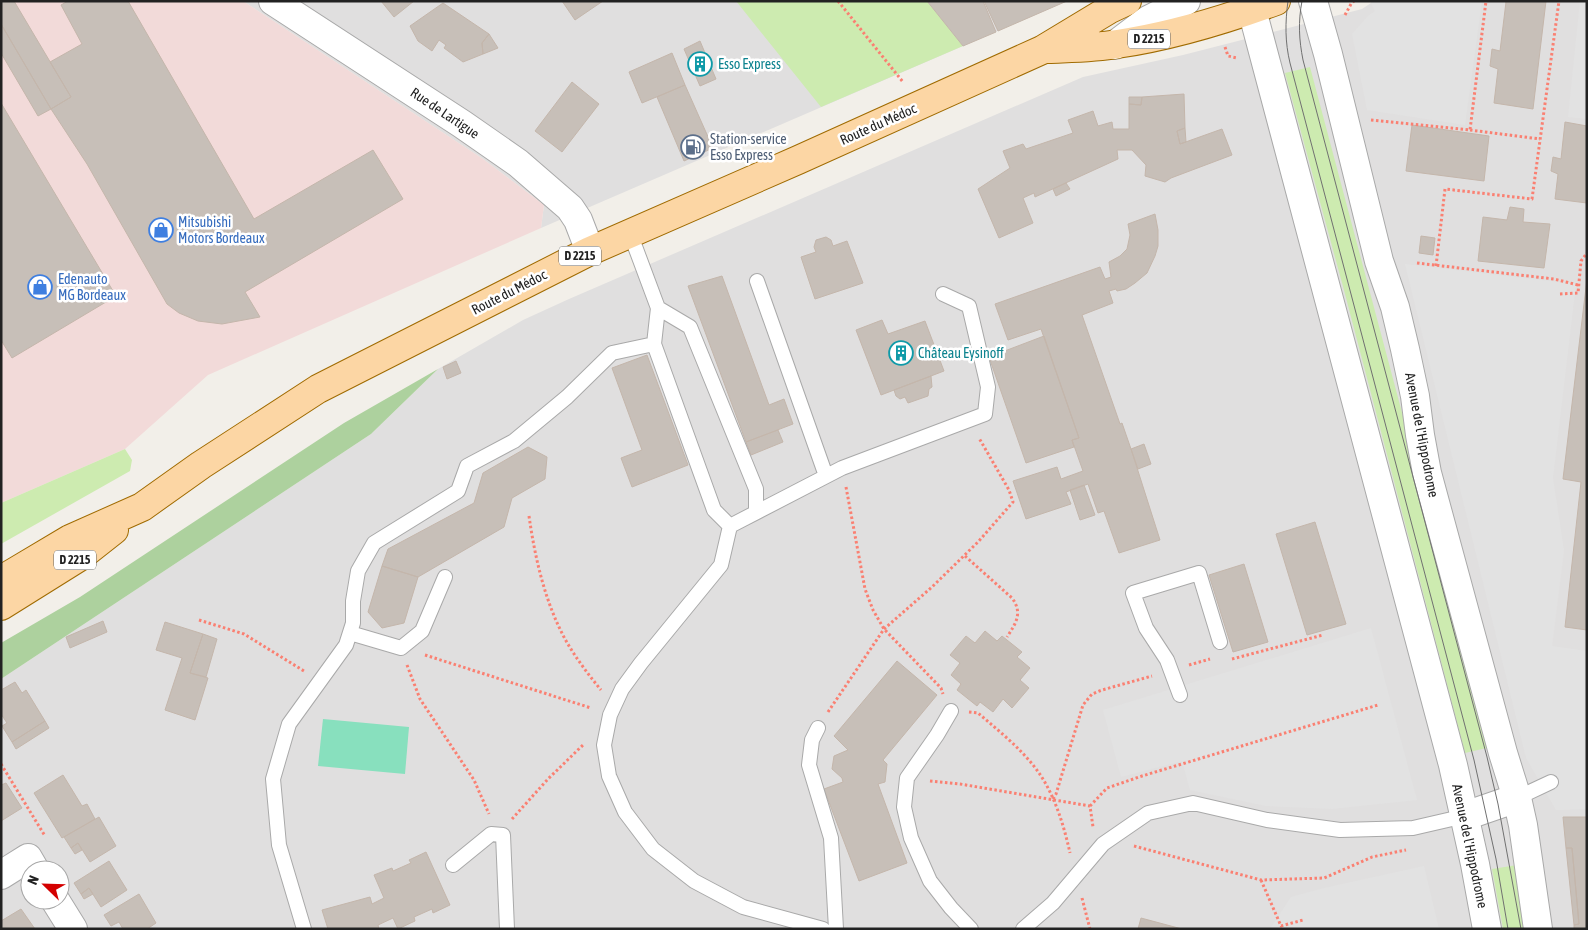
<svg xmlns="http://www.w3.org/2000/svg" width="1588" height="930" viewBox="0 0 1588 930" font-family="'Asap Condensed',sans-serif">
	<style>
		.residential { fill: #e0dfdf; fill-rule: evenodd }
		.commercial { fill: #f2dad9 }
		.grass { fill: #cdebb0 }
		.forest { fill: #add19e }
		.pitch { fill: #88e0be }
		.parking { fill: #e2e2e2 }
		.building { fill: #c7bfb8; stroke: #c4b6ab }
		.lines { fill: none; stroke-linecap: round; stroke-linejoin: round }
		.service-casing { stroke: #a9a9a9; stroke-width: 16 }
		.minor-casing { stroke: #a9a9a9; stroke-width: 30 }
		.tertiary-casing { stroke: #a9a9a9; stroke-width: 30 }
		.primary-casing { stroke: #a06b00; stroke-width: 30 }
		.path { stroke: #fa8072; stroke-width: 3; stroke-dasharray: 2.5 2.5; stroke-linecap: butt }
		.service { stroke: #fff; stroke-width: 14 }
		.minor { stroke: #fff; stroke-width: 28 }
		.tertiary { stroke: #fff; stroke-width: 28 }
		.primary { stroke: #fcd6a4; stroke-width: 28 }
		.tram { stroke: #707070; stroke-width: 1 }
		.labels { text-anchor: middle; stroke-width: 5; stroke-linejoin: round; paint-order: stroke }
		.shield { fill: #fff; stroke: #646464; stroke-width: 1 }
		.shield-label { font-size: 12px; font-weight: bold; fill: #222 }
		.culture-label { font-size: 14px; fill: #0d838f; stroke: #fff; text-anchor: start }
		.street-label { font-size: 14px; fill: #222; stroke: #fff }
		.service-label { font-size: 14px; fill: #4e5e75; stroke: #fff; text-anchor: start }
		.shop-label { font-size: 14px; fill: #366cbe; stroke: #fff; text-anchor: start }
	</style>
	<rect width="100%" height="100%" fill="#f2efe9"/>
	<path class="residential" d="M243,1H1067L541,228L544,205L483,159Z
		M1374,1H1587V929H1V679L371,434L438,369L523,320L569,299L1083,77L1183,55L1362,9ZM30,870H60V900H30Z"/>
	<path class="commercial" d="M1,1H243L483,159L544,205L541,228L208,375L125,449L1,503Z"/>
	<path class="grass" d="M736,1H927L963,46L821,107Z
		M1310,67L1491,747L1465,753L1345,294L1285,73Z
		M125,449L132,460L130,471L1,544V503Z
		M1517,865L1528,929H1503L1492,869Z"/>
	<path class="forest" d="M438,369L371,434L1,679V643L80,597L344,423Z"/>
	<path class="pitch" d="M323,719L409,727L405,774L318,766Z"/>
	<path class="parking" d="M1370,1H1482L1465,125L1367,110L1352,34L1368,16L1375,11Z
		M1580,1H1587V119L1568,117Z
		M1405,264L1576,284L1553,478L1564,550L1552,646L1587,651V809L1556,810L1526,758Z
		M1371,628L1417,800L1332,809L1266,806L1190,790L1182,761L1121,777L1103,710Z
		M1424,866L1439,929H1270L1291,897L1324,888Z"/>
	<path class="building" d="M1,1H14L71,97L51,109L1,24Z
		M68,1H128L254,219L373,150L403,199L245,292L260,317L222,324L198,321L179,313L167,304L87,164L51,109L71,97L50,62L82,44L61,5Z
		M381,1H414L394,17Z
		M562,1H603L575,20Z
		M927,1H983L996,32L963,46Z
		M984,1H1067L998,31Z
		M1503,1H1546L1533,109L1494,103L1498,69L1490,66L1492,49L1500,51L1506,2Z
		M443,3L489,34L482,43L483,54L463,62L444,48L446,45L439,40L432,51L418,41L410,26Z
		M1,24L51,109L38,116L1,53Z
		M489,34L498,48L483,54L482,43Z
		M700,41L716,79L700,86L684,49Z
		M672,53L685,85L642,103L629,72Z
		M572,82L599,104L562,152L535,131Z
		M685,85L713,148L684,161L657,97Z
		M1184,94L1185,128L1177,131L1180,144L1222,129L1232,155L1171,178L1165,182L1145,176L1146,165L1132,150H1117L1118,159L1035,197L1034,193L1023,198L1033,223L999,238L978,189L1010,168L1003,151L1023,144L1026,149L1073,133L1068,120L1093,111L1098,126L1112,122L1113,129H1129V104L1141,105L1142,97Z
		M1129,97H1142L1141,105L1129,104Z
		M1,103L116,296L12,358L1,340Z
		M1565,122L1587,126V203L1555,199L1558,174L1551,171L1553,157L1561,159Z
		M1412,125L1489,136L1484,181L1406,171Z
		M1185,128L1186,142L1180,144L1177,131Z
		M1066,183L1070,189L1056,196L1053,189Z
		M1510,207L1524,209L1523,222L1550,224L1544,268L1478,261L1483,217L1507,220Z
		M1155,214L1158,230V246L1155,256L1147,273L1135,283L1126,289L1117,291L1116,289L1109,291L1113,303L1082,315L1120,424L1122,423L1131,449L1160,540L1119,553L1104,511L1098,513L1088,484L1066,492L1071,504L1026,519L1013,481L1057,467L1061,479L1083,471L1072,440L1079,438L1041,329L1008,340L995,304L1100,267L1105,279L1111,277L1109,262L1120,256L1127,249L1130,235L1128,224Z
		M1421,236L1435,238L1433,255L1419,253Z
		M826,237L831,240L833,246L847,241L863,283L815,299L801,257L816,252L814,247L816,240Z
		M722,276L769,405L784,399L793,424L746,442L688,286Z
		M1587,279V630L1565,627L1581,482L1563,479Z
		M882,320L888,334L925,321L944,371L881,395L856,330Z
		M1044,336L1079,438L1072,440L1074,447L1026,463L989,357Z
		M647,355L688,465L632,487L621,458L642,450L612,368Z
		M456,361L461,373L447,379L443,367Z
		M931,376L932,387L929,389L928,396L908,403L905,397L900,399L896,396L894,390Z
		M778,430L783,442L751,455L746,442Z
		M1144,444L1151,464L1138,469L1131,449Z
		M528,447L547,457L545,479L512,498L504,527L418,577L382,566L388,549L474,503L483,473Z
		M1084,485L1095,515L1080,520L1070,490Z
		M1315,522L1346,624L1307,635L1276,534Z
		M1244,564L1268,642L1233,652L1209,575Z
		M382,566L418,577L404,623L382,628L368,612Z
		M103,621L107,632L70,648L66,637Z
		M165,622L203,634L190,673L208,678L195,720L165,710L182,658L156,650Z
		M985,631L997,641L1002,636L1022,652L1017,657L1030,668L1020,680L1029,688L1012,708L1003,699L993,712L980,702L977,706L957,690L961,684L951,675L960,663L950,655L966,636L975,643Z
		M203,634L217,639L206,677L190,673Z
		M897,661L937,695L883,760L887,764L885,782L878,784L907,863L859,881L824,789L843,782L842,778L832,769L834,756L848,750L834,736Z
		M15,682L22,693L26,690L45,721L12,742L2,726L7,723L1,714V690Z
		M45,721L49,728L16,749L12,742Z
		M63,775L82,806L87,804L95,819L62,838L34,793Z
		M6,783L22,808L1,821V785Z
		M99,817L116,846L90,862L78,843L71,848L64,837Z
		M1563,817H1587V929H1574V925L1579,924L1572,848H1566Z
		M78,843L82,850L75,854L71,848Z
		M1566,848H1572L1579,924L1574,925Z
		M426,852L450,905L433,913L432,909L414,917L415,921L398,929L393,918L378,925L379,929H328L322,910L370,897L372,904L384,898L374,875L392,868L393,871L411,863L409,860Z
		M109,861L127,890L101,907L89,888L81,894L74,883Z
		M89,888L93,894L84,899L81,894Z
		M139,894L156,923L147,929H123L119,922L111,926L104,915Z
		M21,909L35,929H1V921Z
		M1141,918L1182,929H1138Z"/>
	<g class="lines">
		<g class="service-casing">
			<path id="service" d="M630,233L658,308L654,344L714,510L730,526L721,565L641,663L622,689L610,715L604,745L609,776L625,812L653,849L694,881L743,907L823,929
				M757,281L826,476
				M658,308L690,327L756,489V512
				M730,526L842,468L985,414L988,387L969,306L943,294
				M350,633L401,648L422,631L445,577
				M1180,695L1167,660L1146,628L1133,593L1199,573L1220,642
				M951,711L937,735L907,778L904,807L911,838L930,881L951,908L971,929
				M818,728L812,740L809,765L831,838L836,929
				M1517,798L1551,782
				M453,865L491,834L503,835L507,929
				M304,929L279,845L273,779L289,724L346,645L353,623V601L358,571L374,543L458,491L467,466L514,441L567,397L612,353L654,344
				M1023,929L1053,903L1103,844L1148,813L1193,803L1267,820L1340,830L1413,828L1465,816"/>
		</g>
		<g class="minor-casing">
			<path id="minor" d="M273,1L462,124L518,163L570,208L578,220L590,251
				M1115,45L1148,20L1186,1
				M1465,816L1517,798
				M1,875L28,858L35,870
				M55,900L73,929"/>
		</g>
		<g class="tertiary-casing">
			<path id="tertiary" d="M1255,1L1252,10L1453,765L1475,864L1487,929
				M1313,1L1328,54L1379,261L1395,307L1405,349L1415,396L1420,435L1427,473L1503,753L1517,798L1523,825L1538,929"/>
		</g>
		<g class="primary-casing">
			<path id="primary" d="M1048,49C1071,48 1095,48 1117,44C1172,36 1224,20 1276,1
				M1,580L70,539L142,507L201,465L318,389L590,251L798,160L1042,50L1110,9L1127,1
				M1,606L81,556L114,530"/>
		</g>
		<path class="path" d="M838,1L903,82
			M1345,15L1351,4L1354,1
			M1225,47L1228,56L1237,58
			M1371,120L1470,130L1486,1
			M1470,130L1540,139
			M1417,263L1554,279L1578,285
			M1436,266L1445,189L1532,199L1559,1
			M1560,294L1578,293L1581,261L1587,253
			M846,487L865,589L873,610L884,629L941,688L943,694
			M529,516C535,558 545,602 565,639C575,657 588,674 601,690
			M965,556L1012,598C1023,613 1016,623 1007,637
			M199,620L244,634L304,671
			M425,655L591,708
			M1232,659L1323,635
			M407,665L420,699L474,780L489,814
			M1189,665L1210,659
			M828,712L884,629L932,587L978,542L1013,502L1009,490L979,438
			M969,712L978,713C999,731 1023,750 1039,773C1055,796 1064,826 1070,853
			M1,764L45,836
			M930,781L960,784L1090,806L1093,827
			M1053,799L1056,794L1083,705L1092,694L1102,690L1152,676
			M1090,806L1107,788L1142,776L1378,705
			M512,819L548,779L584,744
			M1134,846L1261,880L1324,878L1372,857L1406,850
			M1261,880L1281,926L1303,920
			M1082,898L1090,929"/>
		<use href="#service" class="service"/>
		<use href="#minor" class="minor"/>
		<use href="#tertiary" class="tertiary"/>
		<use href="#primary" class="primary"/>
		<path class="tram" d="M1288,1C1285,23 1285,42 1290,63L1474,760L1496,859L1508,929
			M1302,1C1298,22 1299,40 1303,60L1487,757L1498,804L1521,929"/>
	</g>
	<defs>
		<g id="building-ring" transform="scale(1.25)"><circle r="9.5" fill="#fff" stroke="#0f9aa8" stroke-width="1.5"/><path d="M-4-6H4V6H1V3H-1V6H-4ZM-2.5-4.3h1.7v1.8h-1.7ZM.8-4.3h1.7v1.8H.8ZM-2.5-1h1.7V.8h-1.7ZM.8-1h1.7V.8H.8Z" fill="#0f9aa8"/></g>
		<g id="fuel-ring" transform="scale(1.25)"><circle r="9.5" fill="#fff" stroke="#5c6f8a" stroke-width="1.5"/><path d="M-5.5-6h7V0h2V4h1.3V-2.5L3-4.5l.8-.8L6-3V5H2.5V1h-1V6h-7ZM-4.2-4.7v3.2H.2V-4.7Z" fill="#5c6f8a"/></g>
		<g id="shop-ring" transform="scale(1.25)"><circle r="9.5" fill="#fff" stroke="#3f7fe0" stroke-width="1.5"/><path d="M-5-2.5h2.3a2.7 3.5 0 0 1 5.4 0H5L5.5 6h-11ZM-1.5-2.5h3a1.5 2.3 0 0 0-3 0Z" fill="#3f7fe0"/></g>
	</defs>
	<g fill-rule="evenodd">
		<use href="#building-ring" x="700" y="64"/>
		<use href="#fuel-ring" x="693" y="147"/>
		<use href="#shop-ring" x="161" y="230"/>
		<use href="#shop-ring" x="40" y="287"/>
		<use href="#building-ring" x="901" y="353"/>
	</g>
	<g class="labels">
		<g class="shield">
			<rect x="1128" y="29.5" width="42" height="19" rx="4"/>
			<rect x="559" y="246.5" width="42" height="19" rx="4"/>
			<rect x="54" y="550.5" width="42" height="19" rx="4"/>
		</g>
		<g class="shield-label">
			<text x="1149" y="43">D 2215</text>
			<text x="580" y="260">D 2215</text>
			<text x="75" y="564">D 2215</text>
		</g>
		<g class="culture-label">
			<text x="718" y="69">Esso Express</text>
			<text x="918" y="358">Château Eysinoff</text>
		</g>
		<g class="street-label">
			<text transform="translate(445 113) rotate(34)" y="5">Rue de Lartigue</text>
			<text transform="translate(878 124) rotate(-24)" y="5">Route du Médoc</text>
			<text transform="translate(509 292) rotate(-27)" y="5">Route du Médoc</text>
			<text transform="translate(1422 435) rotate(79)" y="5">Avenue de l'Hippodrome</text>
			<text transform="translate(1470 846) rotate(78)" y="5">Avenue de l'Hippodrome</text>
		</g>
		<g class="service-label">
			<text x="710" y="144">Station-service<tspan x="710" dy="16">Esso Express</tspan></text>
		</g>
		<g class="shop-label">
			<text x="178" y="227">Mitsubishi<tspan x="178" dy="16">Motors Bordeaux</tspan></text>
			<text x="58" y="284">Edenauto<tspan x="58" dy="16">MG Bordeaux</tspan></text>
		</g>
	</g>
	<rect width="1588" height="930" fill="none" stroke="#222222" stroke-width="5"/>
	<g transform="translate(45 885) rotate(293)"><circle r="24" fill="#ffffff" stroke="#a7a7a7"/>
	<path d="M0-4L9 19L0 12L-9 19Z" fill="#d40000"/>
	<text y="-8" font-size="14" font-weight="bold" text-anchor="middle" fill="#222222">N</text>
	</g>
</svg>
